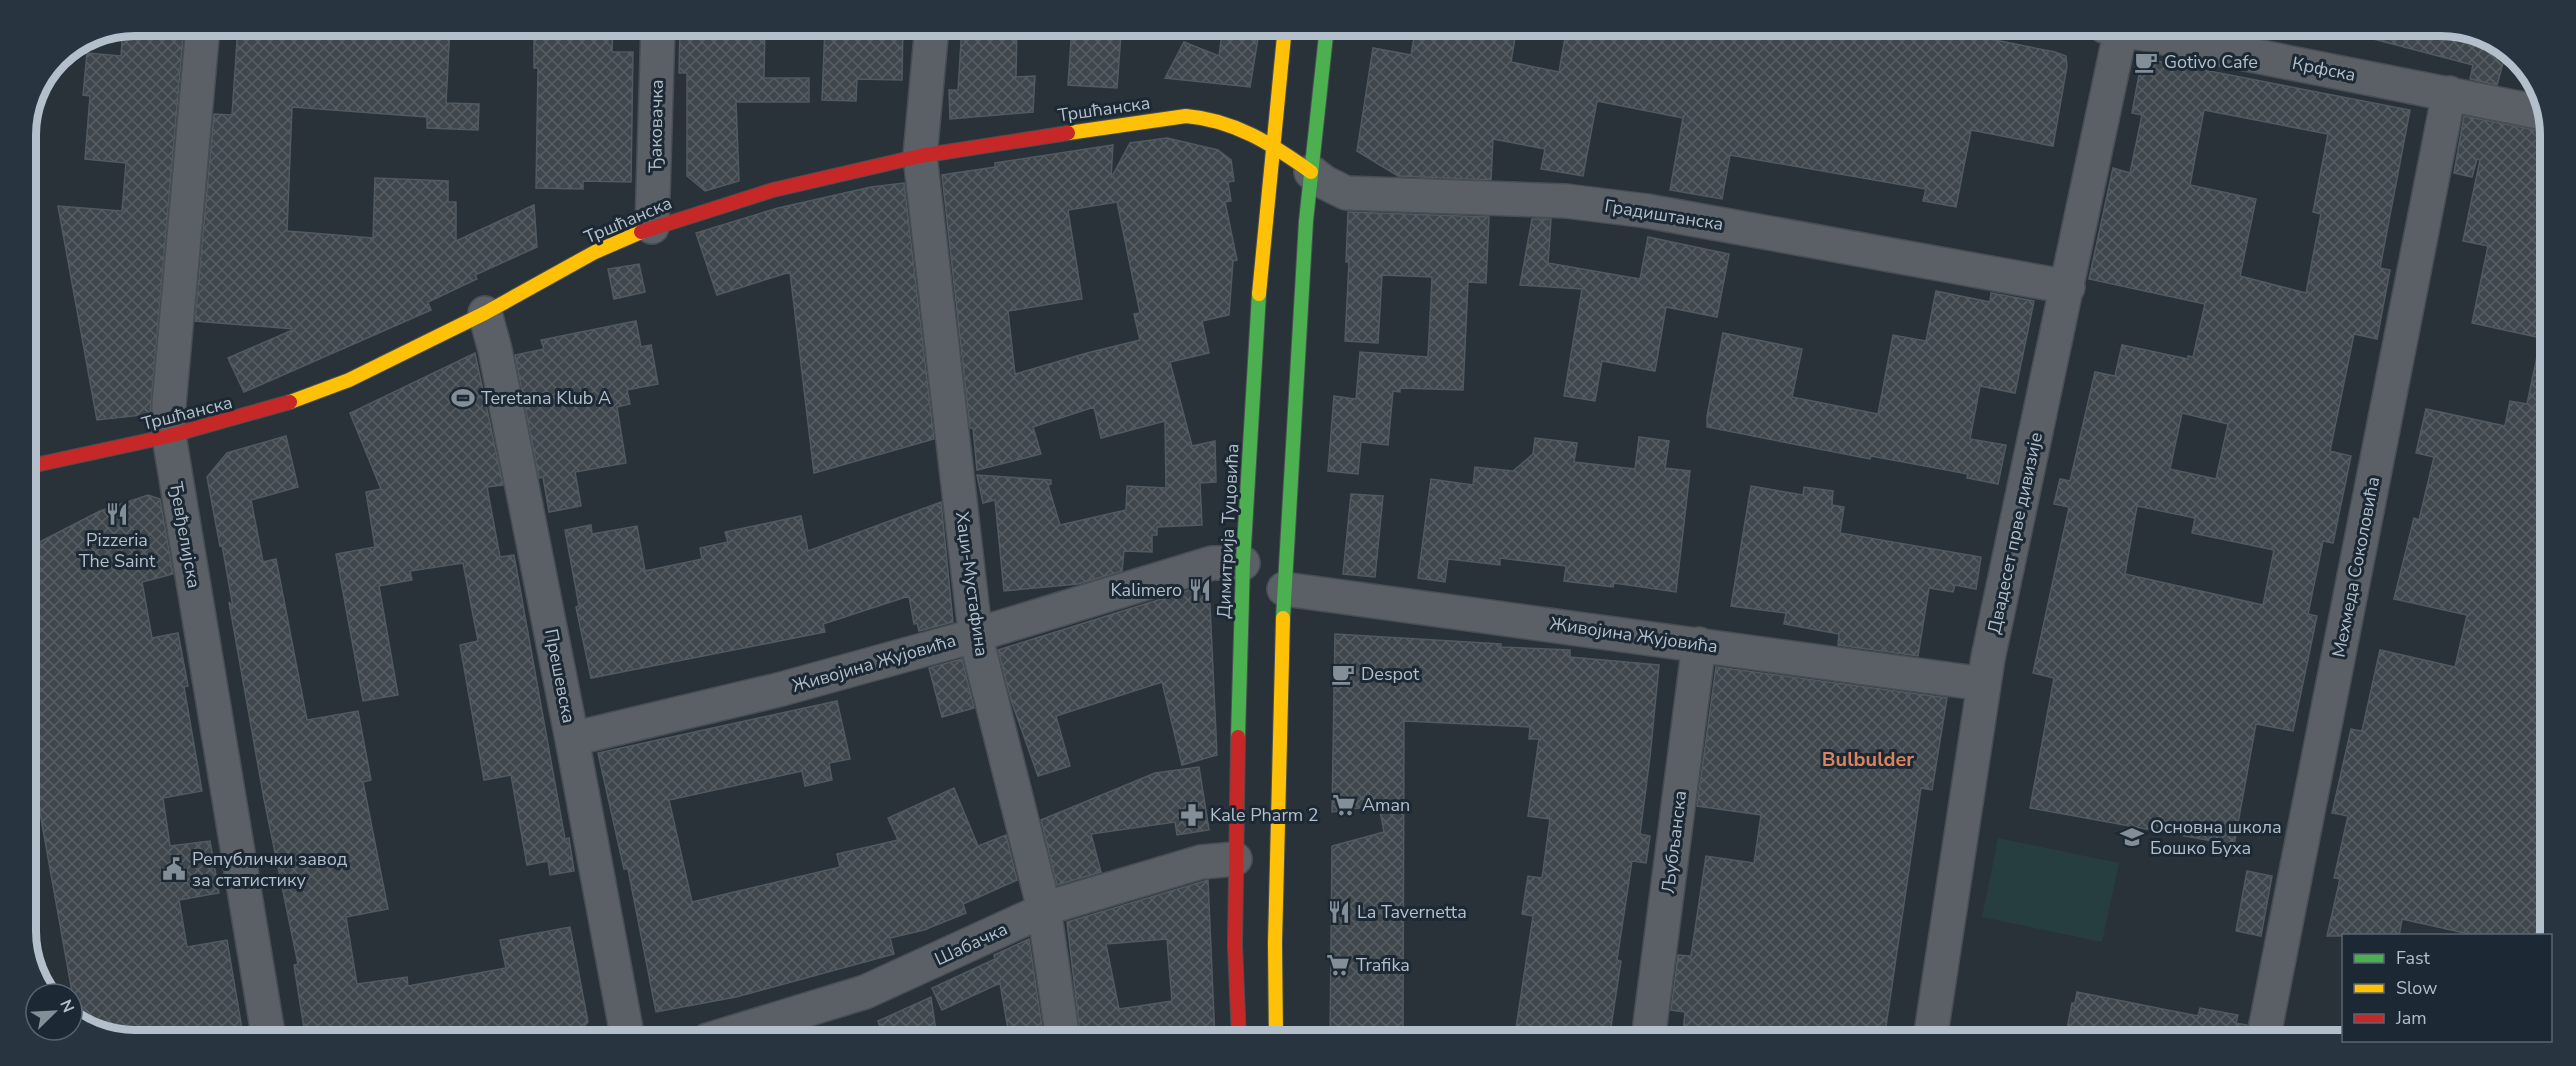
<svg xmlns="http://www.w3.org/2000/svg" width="2576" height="1066" viewBox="0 0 2576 1066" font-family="'Nunito Sans',sans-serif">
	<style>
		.pitch { fill: #263e3f }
		.building { fill: url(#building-cross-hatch); stroke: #515a60; stroke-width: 1.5; fill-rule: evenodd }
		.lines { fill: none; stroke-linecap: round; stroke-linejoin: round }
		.street-casing { stroke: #484e53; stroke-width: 36 }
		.fast-casing { stroke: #484e53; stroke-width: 16 }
		.slow-casing { stroke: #484e53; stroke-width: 16 }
		.jam-casing { stroke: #484e53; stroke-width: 16 }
		.street { stroke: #5a6066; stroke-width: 33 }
		.fast { stroke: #4caf50; stroke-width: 14 }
		.slow { stroke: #ffc107; stroke-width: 14 }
		.jam { stroke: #c62828; stroke-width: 14 }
		.labels { text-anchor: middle; stroke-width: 6; stroke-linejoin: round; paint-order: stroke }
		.poi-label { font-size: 18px; fill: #b3bfca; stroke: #1c2934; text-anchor: start }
		.street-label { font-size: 18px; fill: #b3bfca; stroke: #1c2934 }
		.neighbourhood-label { font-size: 20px; font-weight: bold; fill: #d9845f; stroke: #1c2934 }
		.rim { fill: none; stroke: #b3bfca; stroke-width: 8 }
	</style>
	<defs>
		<pattern id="building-cross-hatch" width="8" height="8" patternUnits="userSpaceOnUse" patternTransform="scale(1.5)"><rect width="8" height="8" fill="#3f464c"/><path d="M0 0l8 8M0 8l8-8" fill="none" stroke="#585f64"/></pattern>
	</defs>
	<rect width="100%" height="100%" fill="#293239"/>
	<path class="pitch" d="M1998,838L2119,863L2102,942L1982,917Z"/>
	<path class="building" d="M135,26H184L150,414L97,420L58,206L122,211L126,163L85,159L90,96L83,95L87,53L121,56L123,28Z
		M238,26H450L446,103L479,104L478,130L427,128V117L292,107L287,231L373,238L375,178L448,181V202H456V241L534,205L537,247L475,275L477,279L428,302L431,310L244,392L228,358L295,329L195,321L214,114L232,115Z
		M534,26H613L612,52H633L631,182L583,181V189L536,188L538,68H534Z
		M680,26H765L764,78H809V102H736L739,181L705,191L687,176V73H679Z
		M825,26H903L902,80L857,79L856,101L822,100Z
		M962,26H1017L1016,77L1035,76L1033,112L950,119L949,90H958Z
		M1072,26H1101L1100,33L1121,34L1117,88L1068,85Z
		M1223,26H1260L1250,87L1165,78L1184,42L1219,56Z
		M1416,26H1517L1511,62L1559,72L1567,26H1956L1955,32L2055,52L2066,56L2067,66L2053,146L1971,130L1956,207L1923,201L1926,189L1730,155L1722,199L1670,190L1683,118L1597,101L1583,176L1541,169L1545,149L1493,139L1491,180L1398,176L1357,151L1373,48L1411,55Z
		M2355,26H2441L2482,34L2506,52L2497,85L2470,79L2473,65L2354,34Z
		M2142,58L2410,110L2380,268L2390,270L2377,339L2354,334L2330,451L2351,456L2333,543L2323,541L2308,614L2317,616L2293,731L2256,724L2234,845L2030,808L2054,678L2033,673L2069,507L2054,504L2060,479L2070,481L2095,372L2115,376L2122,345L2188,359V356L2193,357L2205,304L2089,279L2113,168L2130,173L2142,115L2132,113ZM2204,110L2328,134L2313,212L2321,214L2306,293L2240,276L2256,199L2190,185ZM2182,413L2228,424L2216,479L2170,469ZM2137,506L2195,518L2192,533L2274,550L2263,605L2125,574Z
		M2464,116L2540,131H2550V233L2545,258L2550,260V340L2472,323L2488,246L2463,241L2480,160L2477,159L2472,177L2454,173Z
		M1167,138L1218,150L1231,160L1234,181L1228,182L1231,201L1225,202L1237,260L1233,261L1229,315L1202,321L1209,353L1170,362L1192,446L1215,441L1216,482L1200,483L1202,525L1157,527V535H1152V552L1124,551L1122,571L1078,584L1004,591L995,500L983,503L977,475L1051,480V484L1048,485L1060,525L1126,510L1127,486L1166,488L1165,421L1101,438L1094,407L1033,427L1041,454L977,470L973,428H970L942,175L995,167V163L1113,145L1111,178L1130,143ZM1117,202L1140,313L1134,314L1140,340L1087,353L1015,374L1008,311L1082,299L1068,210Z
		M904,183L934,439L814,473L790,272L717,295L696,233L778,208L871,187Z
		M1348,212L1489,217L1486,283L1468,282L1463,390L1400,388V392L1393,391L1388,445L1361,442L1358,474L1328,471L1334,396L1356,399L1360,352L1428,357L1432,277L1382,275L1378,343L1345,341L1349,262H1346Z
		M1532,219H1551L1548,263L1605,273L1640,279L1648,237L1729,254L1717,317L1666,307L1655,371L1602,361L1595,401L1564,396L1582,289L1520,285Z
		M639,264L645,292L614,299L608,269Z
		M1936,291L1990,302L1991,293L2034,301L2015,393L1980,386L1970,439L2006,445L1998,484L1967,478L1968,474L1871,456L1870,459L1707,427V416L1723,333L1802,349L1792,397L1878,414L1893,335L1926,341Z
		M636,321L641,347L651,345L658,384L627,390L630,404L617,407L626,463L575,472L581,506L549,512L543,477L539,478L515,355L544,349L541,340Z
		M2539,347L2550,348V936H2478L2402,919L2399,936H2327L2340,879L2334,878L2348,816L2332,813L2351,729L2362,731L2380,650L2455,667L2467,615L2394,599L2414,518L2419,520L2434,457L2416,453L2426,409L2505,426L2510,401L2527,404Z
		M475,353L503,485L487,487L500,557L514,555L565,839L569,838L574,871L550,875L548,861L527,865L511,775L484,780L460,645L478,641L463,563L410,571L412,580L379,586L398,695L363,701L336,554L375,547L366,492L381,489L350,413Z
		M286,436L298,487L251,500L263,562L276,559L307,720L358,711L371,780L363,782L388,909L346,917L357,984L407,977L408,986L506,968L500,940L570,927L588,1022L577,1034L541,1041H518L493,1028L421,1041H306L294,965L298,964L264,799L229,602L233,607L222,545L220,546L207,477L227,453Z
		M1639,437L1669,441L1665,468L1690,471L1676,592L1614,583L1613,587L1564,581L1566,566L1500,558V565L1448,559L1445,582L1418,578L1431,479L1473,485L1475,467L1513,471L1533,454L1535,438L1577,443L1574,462L1635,469Z
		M1751,486L1803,495L1804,487L1833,491L1832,505L1844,507L1840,533L1981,557L1976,589L1955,585L1953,592L1929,588L1918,656L1838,645L1839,634L1784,624L1786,613L1731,606Z
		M1351,494L1383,496L1375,577L1343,574Z
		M148,495L160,499L173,574L142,582L152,638L178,633L188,686L184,687L202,791L163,798L170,846L210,841L219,893L179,900L187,947L227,940L244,1041H135L94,1032L77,1020L26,734V549L100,511Z
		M941,502L953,622L919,631L917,623L914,624L909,596L823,624L825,632L591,678L576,607L579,606L565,530L591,525L592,534L637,526L645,571L702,559L700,548L728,542L725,532L801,516L808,551Z
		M1209,584L1217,755L1182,765L1162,682L1056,716L1070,766L1038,776L1011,700L998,650Z
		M1335,634L1501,644V647L1570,650V657L1659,665L1650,757L1640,834L1650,836L1646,863L1632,861L1617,960L1621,961L1609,1040L1516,1028L1533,916L1522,914L1528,876L1542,878L1550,819L1528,816L1539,739H1529L1530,727L1404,721L1403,1040H1330L1332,846L1384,832L1379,805L1332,812Z
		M962,659L974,708L942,717L929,668Z
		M1716,667L1947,698L1932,790L1921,788L1884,1040H1720L1683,1035L1685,1012L1671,1010L1678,955L1691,956L1706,856L1754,863L1761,815L1697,806Z
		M837,701L850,759L829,763L832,780L805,786L802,771L669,800L692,902L840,867L837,854L898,840L888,818L954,788L978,846L1006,835L1017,880L963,904L966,913L924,930L890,938L894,954L736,997L656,1012L628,869H624L598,753Z
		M1199,767L1209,830L1177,835L1175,822L1091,834L1101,872L1057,885L1041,820L1155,773Z
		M2247,871L2272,876L2261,936L2236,931Z
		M1208,880L1215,1040L1081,1041L1067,922ZM1167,939L1172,1001L1119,1009L1106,944Z
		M1029,939L1044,1041H1010L1000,983L942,1010L932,988L995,959L994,955Z
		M2077,992L2198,1016L2200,1008L2238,1015L2236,1023L2247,1025L2245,1040H2065L2072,1003H2075Z
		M931,997L936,1031L928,1032L930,1041H884L878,1021Z"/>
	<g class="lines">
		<g class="street-casing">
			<path id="street" d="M203,26L169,404V436L269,1040
				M932,26L920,156L973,614L979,650L1044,909L1063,1040
				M2104,26L2544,113
				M1311,172L1324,182L1346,193L1566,201L1647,211L2068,287
				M652,227L658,26
				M485,313L495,350L572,739L628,1040
				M1284,589L1984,684
				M572,739L778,690L959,640L1212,563H1243
				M708,1040L865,992L1053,906L1201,862L1235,859
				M1648,1040L1699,644
				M1930,1040L1988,658L2121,29
				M2263,1040L2449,93"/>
		</g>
		<g class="fast-casing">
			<path id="fast" d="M1283,618L1306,221L1327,26
				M1238,737L1243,563L1259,294"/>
		</g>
		<g class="slow-casing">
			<path id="slow" d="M1068,133L1186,116C1234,120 1272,144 1311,172
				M1259,294L1285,26
				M290,402L349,380L485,313L595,252L641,232
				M1276,1040L1275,943L1283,618"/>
		</g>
		<g class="jam-casing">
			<path id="jam" d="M641,232L773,190L920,156L1068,133
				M26,467L169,436L290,402
				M1238,737L1235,945L1239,1040"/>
		</g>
		<use href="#street" class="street"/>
		<use href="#fast" class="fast"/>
		<use href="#slow" class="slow"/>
		<use href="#jam" class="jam"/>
	</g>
	<defs>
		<g id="cafe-bare" transform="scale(1.8)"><path d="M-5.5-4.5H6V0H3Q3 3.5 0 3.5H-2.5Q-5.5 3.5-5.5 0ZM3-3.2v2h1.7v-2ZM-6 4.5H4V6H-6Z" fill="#838e97" stroke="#1c2934" stroke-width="2.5" paint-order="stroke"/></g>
		<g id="stadium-bare" transform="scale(1.8)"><path d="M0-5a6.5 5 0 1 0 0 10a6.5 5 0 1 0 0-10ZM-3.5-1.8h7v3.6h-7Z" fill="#838e97" stroke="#1c2934" stroke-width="2.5" paint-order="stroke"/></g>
		<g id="restaurant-bare" transform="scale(1.8)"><path d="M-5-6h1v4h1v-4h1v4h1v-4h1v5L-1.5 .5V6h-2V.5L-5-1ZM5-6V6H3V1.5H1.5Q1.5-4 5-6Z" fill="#838e97" stroke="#1c2934" stroke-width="2.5" paint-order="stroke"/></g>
		<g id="supermarket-bare" transform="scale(1.8)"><path d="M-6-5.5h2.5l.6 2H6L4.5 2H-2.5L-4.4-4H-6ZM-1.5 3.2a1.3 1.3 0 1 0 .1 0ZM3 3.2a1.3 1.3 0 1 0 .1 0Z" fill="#838e97" stroke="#1c2934" stroke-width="2.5" paint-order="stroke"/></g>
		<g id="pharmacy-bare" transform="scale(1.8)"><path d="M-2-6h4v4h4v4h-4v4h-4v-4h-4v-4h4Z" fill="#838e97" stroke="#1c2934" stroke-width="2.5" paint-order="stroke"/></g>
		<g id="school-bare" transform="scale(1.8)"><path d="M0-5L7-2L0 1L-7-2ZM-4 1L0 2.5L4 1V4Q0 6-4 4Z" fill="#838e97" stroke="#1c2934" stroke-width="2.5" paint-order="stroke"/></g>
		<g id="civic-bare" transform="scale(1.8)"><path d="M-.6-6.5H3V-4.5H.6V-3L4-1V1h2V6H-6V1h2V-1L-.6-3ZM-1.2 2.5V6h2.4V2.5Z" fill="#838e97" stroke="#1c2934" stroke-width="2.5" paint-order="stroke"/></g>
	</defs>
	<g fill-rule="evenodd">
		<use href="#cafe-bare" x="2146" y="62"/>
		<use href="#stadium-bare" x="463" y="398"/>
		<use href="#restaurant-bare" x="117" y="514"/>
		<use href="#restaurant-bare" x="1200" y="590"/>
		<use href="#cafe-bare" x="1343" y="674"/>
		<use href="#supermarket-bare" x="1344" y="805"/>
		<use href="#pharmacy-bare" x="1192" y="815"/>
		<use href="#school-bare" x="2132" y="837"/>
		<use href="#civic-bare" x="174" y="869"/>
		<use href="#restaurant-bare" x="1339" y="912"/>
		<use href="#supermarket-bare" x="1338" y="965"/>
	</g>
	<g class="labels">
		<g class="poi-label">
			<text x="2164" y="68">Gotivo Cafe</text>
			<text x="481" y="404">Teretana Klub A</text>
			<text x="117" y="546" text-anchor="middle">Pizzeria<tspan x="117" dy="21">The Saint</tspan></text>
			<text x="1182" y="596" text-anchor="end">Kalimero</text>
			<text x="1361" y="680">Despot</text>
			<text x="1362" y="811">Aman</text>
			<text x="1210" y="821">Kale Pharm 2</text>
			<text x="2150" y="833">Основна школа<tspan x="2150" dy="21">Бошко Буха</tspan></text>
			<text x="192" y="865">Републички завод<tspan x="192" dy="21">за статистику</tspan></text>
			<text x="1357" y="918">La Tavernetta</text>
			<text x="1356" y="971">Trafika</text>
		</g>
		<g class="street-label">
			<text transform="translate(2324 69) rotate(11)" y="6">Крфска</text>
			<text transform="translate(1104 109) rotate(-8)" y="6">Тршћанска</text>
			<text transform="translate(656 126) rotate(-89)" y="6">Ђаковачка</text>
			<text transform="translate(1664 215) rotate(9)" y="6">Градиштанска</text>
			<text transform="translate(628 220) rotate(-23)" y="6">Тршћанска</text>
			<text transform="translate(187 413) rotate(-14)" y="6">Тршћанска</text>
			<text transform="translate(1228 531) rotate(-87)" y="6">Димитрија Туцовића</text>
			<text transform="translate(2015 533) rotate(-78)" y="6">Двадесет прве дивизије</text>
			<text transform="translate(185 535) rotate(80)" y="6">Ђевђелијска</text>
			<text transform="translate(2356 567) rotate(-79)" y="6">Мехмеда Соколовића</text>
			<text transform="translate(972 584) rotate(82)" y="6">Хаџи-Мустафина</text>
			<text transform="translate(1634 635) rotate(8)" y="6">Живојина Жујовића</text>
			<text transform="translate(874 663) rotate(-16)" y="6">Живојина Жујовића</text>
			<text transform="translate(560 676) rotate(79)" y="6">Прешевска</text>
			<text transform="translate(1674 842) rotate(-83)" y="6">Љубљанска</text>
			<text transform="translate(971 944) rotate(-25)" y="6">Шабачка</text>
		</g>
		<g class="neighbourhood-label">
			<text x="1868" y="766">Bulbulder</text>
		</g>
	</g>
	<path d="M0 0H2576V1066H0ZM135 36H2441A99 99 0 0 1 2540 135V931A99 99 0 0 1 2441 1030H135A99 99 0 0 1 36 931V135A99 99 0 0 1 135 36Z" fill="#283540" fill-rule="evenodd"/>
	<path class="rim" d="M135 36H2441A99 99 0 0 1 2540 135V931A99 99 0 0 1 2441 1030H135A99 99 0 0 1 36 931V135A99 99 0 0 1 135 36Z"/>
	<rect x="2342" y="934" width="210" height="108" fill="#1c2934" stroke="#586570" stroke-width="1.5"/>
	<rect x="2354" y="954" width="30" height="9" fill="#4caf50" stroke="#586570" stroke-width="1.5"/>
	<text x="2396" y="964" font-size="18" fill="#b3bfca">Fast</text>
	<rect x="2354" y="984" width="30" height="9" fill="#ffc107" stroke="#586570" stroke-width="1.5"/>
	<text x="2396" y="994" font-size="18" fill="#b3bfca">Slow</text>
	<rect x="2354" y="1014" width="30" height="9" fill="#c62828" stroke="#586570" stroke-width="1.5"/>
	<text x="2396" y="1024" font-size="18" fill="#b3bfca">Jam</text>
	<g transform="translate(54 1012) rotate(66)"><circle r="28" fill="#1c2934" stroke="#586570" stroke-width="1.5"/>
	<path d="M0-4.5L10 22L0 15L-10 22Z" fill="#838e97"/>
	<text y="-9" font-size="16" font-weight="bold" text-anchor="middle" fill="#b3bfca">N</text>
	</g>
</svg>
